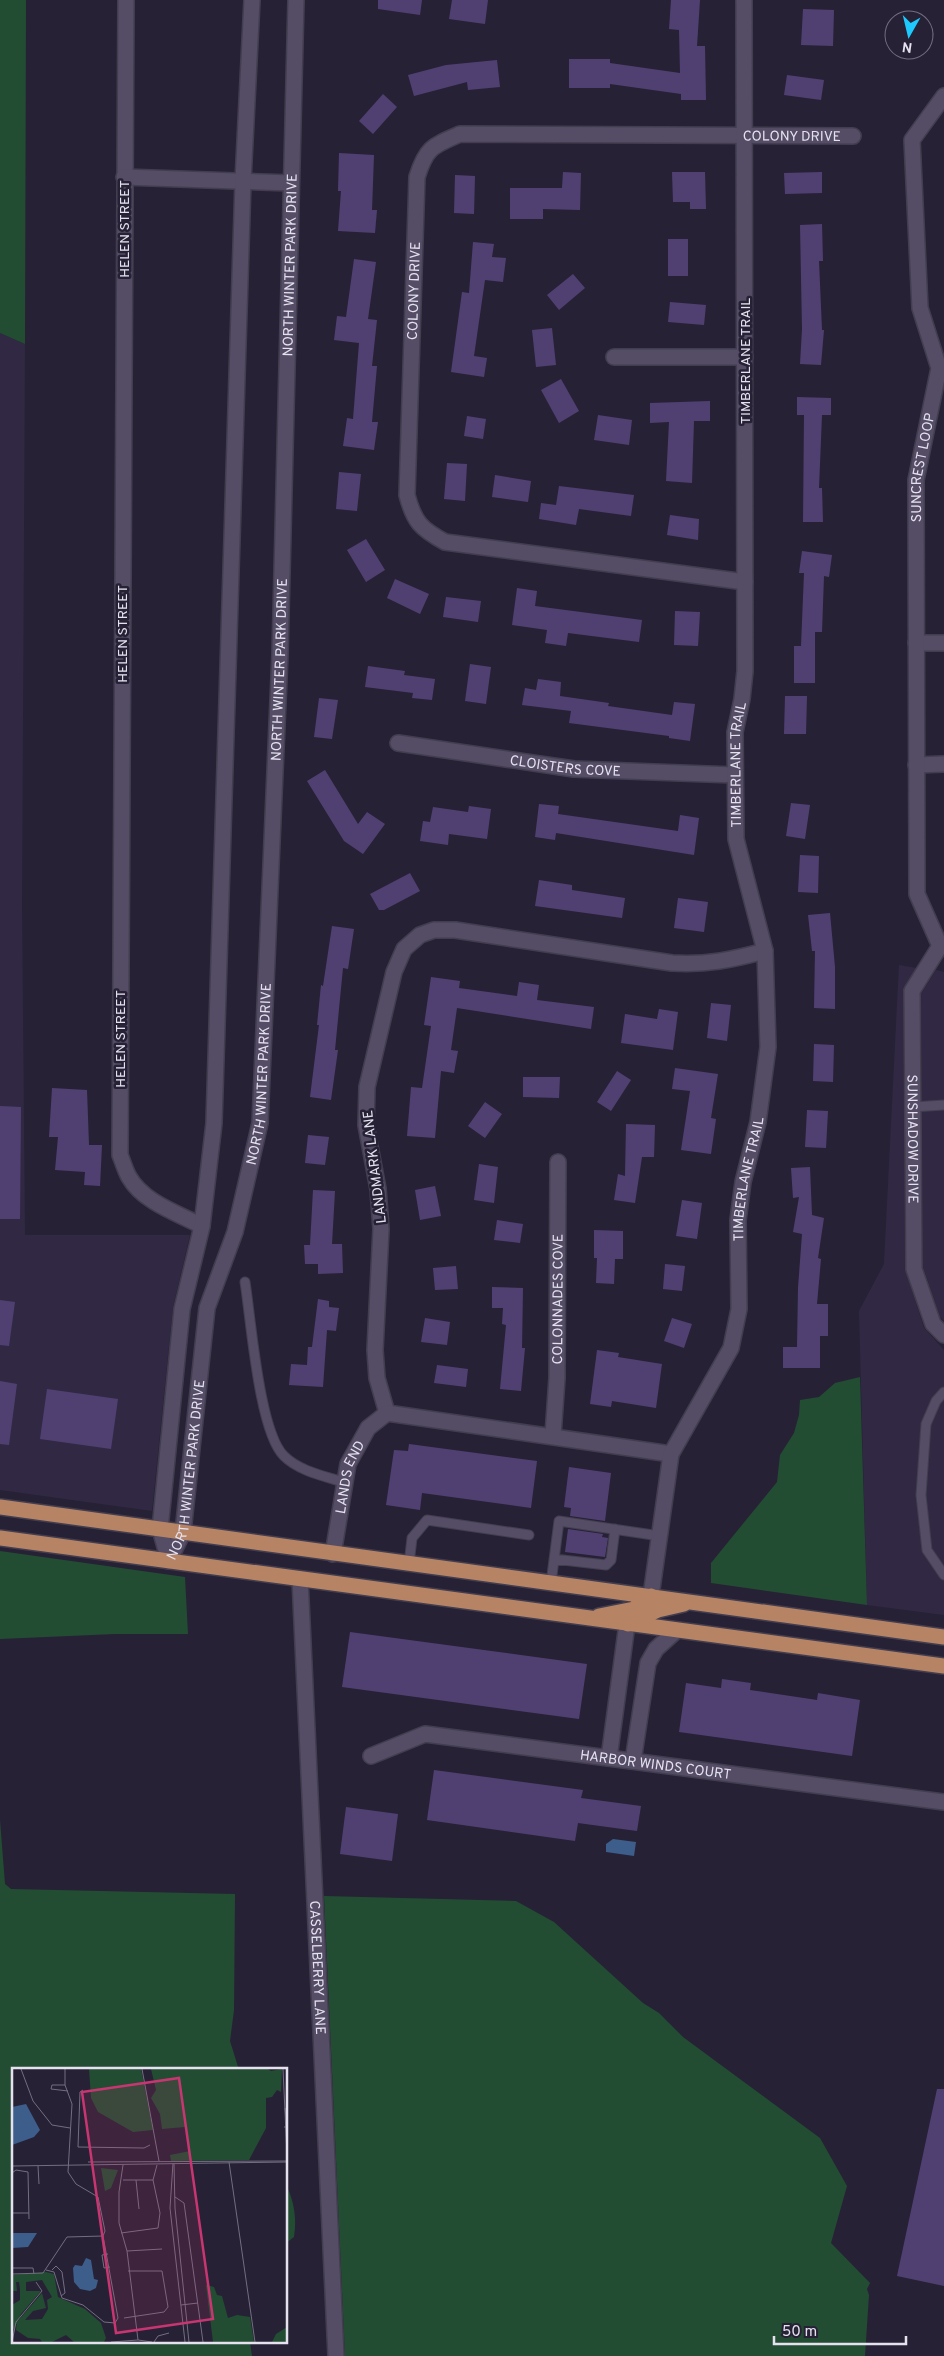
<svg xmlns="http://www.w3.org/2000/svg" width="944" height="2356" viewBox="0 0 944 2356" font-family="Overpass,sans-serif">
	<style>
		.built { fill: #312944 }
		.green { fill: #224d33 }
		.water { fill: #3d5d8b }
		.building { fill: #504072 }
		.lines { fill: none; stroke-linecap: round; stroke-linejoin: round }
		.lane-casing { stroke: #433e4f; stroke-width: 11 }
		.street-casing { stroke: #433e4f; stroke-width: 18 }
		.secondary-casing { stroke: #433e4f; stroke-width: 18 }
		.primary-casing { stroke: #433e4f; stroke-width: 18 }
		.lane { stroke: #544d65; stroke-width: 9 }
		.street { stroke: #544d65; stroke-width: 15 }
		.secondary { stroke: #544d65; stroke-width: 15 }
		.primary { stroke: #b68464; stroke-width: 15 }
		.labels { text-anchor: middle; stroke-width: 5; stroke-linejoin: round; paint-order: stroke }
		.street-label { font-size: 14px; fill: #e5e1ef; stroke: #272136 }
		.inset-road { fill: none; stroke: #736e80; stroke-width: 1 }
		.view { fill: #c73671; fill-opacity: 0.15; stroke: #c73671; stroke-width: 2.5 }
		.inset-edge { fill: none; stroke: #e5e1ef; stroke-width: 2.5 }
	</style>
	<rect width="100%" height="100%" fill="#272136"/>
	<path class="built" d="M0,333L25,344L22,905L25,1235H190L173,1307L152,1511L0,1490Z
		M899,965L916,968L903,991L905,1269L924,1328L944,1350V1615L867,1605L859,1311L884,1264Z
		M936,970L944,972V1321L940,1317L923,1267L921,994Z"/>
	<path class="green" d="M0,0H26L25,344L0,333Z
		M860,1377L867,1605L711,1583V1563L777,1482L780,1455L794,1433L799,1415L800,1400L819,1397L835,1383Z
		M0,1551L185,1577L188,1634H115L0,1639Z
		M0,1820L5,1884L11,1889L235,1894L234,2010L230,2041L239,2070H14V2342H250L252,2356H0Z
		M324,1896L516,1901L554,1922L643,2003L659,2013L683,2037L820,2138L847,2186L831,2243L870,2283L867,2289L869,2295L865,2356H345Z
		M286,2184C294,2202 297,2217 294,2237L286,2243Z"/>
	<path class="water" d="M613,1839L636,1842L634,1856L606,1852V1844Z"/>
	<path class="building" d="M378,0H422L420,15L378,9Z
		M452,0H488L485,24L449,19Z
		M671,0H700L697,46H705L706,100H681V94L610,84V88H569V59H610V63L680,73L679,30L669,29Z
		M803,9L834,10L833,46L801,45Z
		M497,60L500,87L468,90L467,82L414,96L408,75L446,65Z
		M787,75L824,80L821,100L784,95Z
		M383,94L397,107L373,134L359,121Z
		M339,153L374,155L372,210H377L375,233L338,231L341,191H338Z
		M563,172L581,173L580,210L543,209V219H510V188H562Z
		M672,172H705L706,209H690V202H673Z
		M822,172V193L785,194L784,173Z
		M455,175L475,176L474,214L454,213Z
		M822,224L823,261H819L822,330H824L821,365L800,364L802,329L800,225Z
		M668,239H688V276H668Z
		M473,242L494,244L492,257L506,258L503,282L485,280L474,356L487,358L484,377L451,372L462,292L469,293Z
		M354,259L376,262L368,319L377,320L372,366H377L372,422H378L374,450L343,446L347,418L353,419L359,343L334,340L337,316L346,317Z
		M573,274L585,288L559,310L547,295Z
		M670,302L706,305L704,325L668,322Z
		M552,328L556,365L536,367L532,330Z
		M561,379L579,411L559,423L541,390Z
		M797,397L831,398V415H822L819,488H822L823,522H803L804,415H797Z
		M710,401V421H694L692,483L666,481L669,422L650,423V403Z
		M598,415L632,420L629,445L594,440Z
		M467,416L486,419L483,439L464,436Z
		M447,463L467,464L465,501L444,499Z
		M339,472L361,474L357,511L336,509Z
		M495,475L531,481L528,502L492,497Z
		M559,486L634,495L631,516L579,509L576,525L539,519L541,503L556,505Z
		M670,515L699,519L698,540L667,535Z
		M366,539L385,570L366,582L347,550Z
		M802,551L832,555L829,577L824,576L822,632H815V683H794V646H801L804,573H799Z
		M395,579L429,594L420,614L387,598Z
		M517,588L537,591L535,606L642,620L639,642L568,633L566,646L545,643L547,630L512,625Z
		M446,597L481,601L478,622L443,617Z
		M675,611L700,612L698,646L674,645Z
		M470,664L491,667L486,704L465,701Z
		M368,666L405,671L404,675L435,679L432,700L412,698L413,693L365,687Z
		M538,679L561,682L560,696L609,703L608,706L672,715L674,702L695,704L690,741L669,738V736L569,723L571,711L522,705L525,688L536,690Z
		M785,696H807L806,734H784Z
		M319,698L338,700L332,739L314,737Z
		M325,770L358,824L367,812L385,824L363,854L344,841L307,781Z
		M791,803L810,805L805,839L786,836Z
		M539,804L559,806L558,814L678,831L680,815L699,818L694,855L556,833L555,840L535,837Z
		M469,806L491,809L487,839L449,834L448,845L420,841L423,821L430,822L433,807L468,812Z
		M800,855L819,856L818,893L798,892Z
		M410,873L420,891L384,910H379L370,894Z
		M539,880L572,885V890L625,898L622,918L535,906Z
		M678,898L708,902L704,932L674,928Z
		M830,913L835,967V1009L814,1008L815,951H812L808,915Z
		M332,926L354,929L348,969L343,968L335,1050H338L331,1100L310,1097L319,1025H317L321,985L323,986Z
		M431,977L460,981L459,988L517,996L519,982L539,985L537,1000L594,1007L591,1029L457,1008L451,1050L458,1051L454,1073L441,1071L435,1138L407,1136L411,1087L422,1088L431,1026L424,1025Z
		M711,1003L731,1005L727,1041L707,1038Z
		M659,1009L678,1012L673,1050L621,1043L625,1014L657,1019Z
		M814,1044L834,1045L833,1082L813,1081Z
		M675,1068L718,1074L711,1118L716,1119L711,1154L681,1150L690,1091L672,1089Z
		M617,1071L631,1080L611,1111L597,1102Z
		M523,1077H560L559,1098L523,1097Z
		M52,1088L87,1090L89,1145H102L100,1186L84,1185L85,1172L55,1170L58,1137H49Z
		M485,1102L502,1114L485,1138L468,1126Z
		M0,1106L21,1107L20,1219H0Z
		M807,1110L828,1111L826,1148L805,1147Z
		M626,1124L655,1125L654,1157H642L635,1203L614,1200L618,1174L625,1176Z
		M308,1135L329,1137L325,1165L305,1163Z
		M479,1164L498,1167L494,1203L474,1200Z
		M810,1167L812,1215L824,1218L818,1258L821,1259L817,1304H828V1336H820V1368H783V1347H797L798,1288L802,1234L793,1232L799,1197L793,1198L791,1168Z
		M435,1186L441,1216L420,1220L415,1190Z
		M313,1190L335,1191L332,1244H342L343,1273L318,1274V1264H305L304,1245H310Z
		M682,1200L702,1203L697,1239L676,1236Z
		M497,1220L523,1224L520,1243L494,1240Z
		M594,1230L623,1231V1259H615L614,1284L596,1283L597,1258H594Z
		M665,1264L685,1266L682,1291L663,1289Z
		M456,1266L458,1289L435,1290L433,1268Z
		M492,1287L523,1288L522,1348H525L521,1391L500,1389L506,1325L502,1324L503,1308H492Z
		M318,1299L329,1301V1307L339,1308L336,1331L327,1330L323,1387L289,1385L291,1364L307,1365L308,1347H312Z
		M0,1300L15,1302L9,1346L0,1345Z
		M425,1318L450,1322L447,1345L421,1342Z
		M672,1318L692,1324L684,1348L664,1341Z
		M597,1350L619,1353L618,1357L662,1364L656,1408L612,1401L611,1407L590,1404Z
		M437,1365L468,1369L466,1387L434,1383Z
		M0,1381L17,1384L9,1445L0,1444Z
		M47,1389L118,1399L111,1449L40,1439Z
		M409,1444L537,1461L531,1508L422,1493L420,1510L386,1505L394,1450L408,1451Z
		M569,1467L611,1473L605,1521L570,1516L571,1508L564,1507Z
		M568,1529L603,1534L602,1537L608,1538L605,1557L565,1552Z
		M350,1632L587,1664L579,1719L342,1687Z
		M722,1679L751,1683L750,1690L817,1700L818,1693L860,1700L852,1756L679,1732L686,1683L721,1688Z
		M434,1770L583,1790L581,1798L641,1806L637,1831L578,1823L575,1841L427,1820Z
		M346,1807L398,1814L392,1861L340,1854Z
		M937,2089H944V2286L897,2276Z"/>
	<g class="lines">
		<g class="lane-casing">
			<path id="lane" d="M913,1107L944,1105
				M245,1282C251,1319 259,1432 284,1456C299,1471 324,1476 343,1482
				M944,1392L936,1401L926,1424L921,1495L927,1550L944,1575
				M554,1559L606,1565L611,1560L615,1529
				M409,1564L412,1538L427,1520L529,1535
				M551,1583L559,1521L660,1536"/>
		</g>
		<g class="street-casing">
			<g id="street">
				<path d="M126,0L120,1155C123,1162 125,1170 129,1177C143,1202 177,1213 202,1226"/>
				<path d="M124,177L291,183"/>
				<path d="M614,357H745"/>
				<path id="s1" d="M745,582L445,542C421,529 414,522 407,495L417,177C426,148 432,146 460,134L853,136"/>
				<path d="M916,643H944"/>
				<path id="s2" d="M398,743L574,769L734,775"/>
				<path d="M916,765L944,764"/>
				<path id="s3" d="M940,946L917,894L916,480L939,368L920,308L912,140L944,96"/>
				<path id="s4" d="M940,946L912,991L914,1269L933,1324L944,1335"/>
				<path d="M387,1413L377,1378L375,1350L381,1229L378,1189L366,1125L367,1087L394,972L404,949L420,935L434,930H455L672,963C707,965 731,960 765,951"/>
				<path d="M387,1413L671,1454"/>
				<path id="s5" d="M553,1435L557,1378L558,1162"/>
				<path id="s6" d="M333,1554L348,1464L368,1428L387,1413"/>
				<path id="s7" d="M300,1579L336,2356"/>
				<path id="s8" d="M651,1596L671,1454L731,1348L739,1309L738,1220L743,1182L758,1122L768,1047L765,951L736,839L735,732L742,699L745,671L744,0"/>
				<path id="s9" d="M371,1756L425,1734L944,1802"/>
				<path d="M609,1758L627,1624"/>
				<path d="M633,1761L648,1663L656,1649L677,1630"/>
			</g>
		</g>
		<g class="secondary-casing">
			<g id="secondary">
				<path id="s10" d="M169,1561L183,1532L207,1308L235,1232L260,1123L280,654L296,0"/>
				<path d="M169,1561L160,1529L182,1309L202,1226L214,1123L243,181L252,0"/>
			</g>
		</g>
		<g class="primary-casing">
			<path id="primary" d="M0,1507L944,1637
				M0,1538L944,1666
				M599,1616L634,1609L651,1596
				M628,1624L658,1610L684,1604"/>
		</g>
		<use href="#lane" class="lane"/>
		<use href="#street" class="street"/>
		<use href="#secondary" class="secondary"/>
		<use href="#primary" class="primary"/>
	</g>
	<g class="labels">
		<g class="street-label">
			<text dy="5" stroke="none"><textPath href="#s1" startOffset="1080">COLONY DRIVE</textPath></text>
			<text transform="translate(124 229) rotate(-90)" y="5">HELEN STREET</text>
			<text dy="5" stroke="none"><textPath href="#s10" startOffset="1309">NORTH WINTER PARK DRIVE</textPath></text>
			<text dy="5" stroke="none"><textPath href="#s1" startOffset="570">COLONY DRIVE</textPath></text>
			<text transform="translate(745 361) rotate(-90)" y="5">TIMBERLANE TRAIL</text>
			<text dy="5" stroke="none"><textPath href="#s3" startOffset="484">SUNCREST LOOP</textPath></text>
			<text transform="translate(122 634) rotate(-90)" y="5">HELEN STREET</text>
			<text dy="5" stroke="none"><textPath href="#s10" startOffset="904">NORTH WINTER PARK DRIVE</textPath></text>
			<text dy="5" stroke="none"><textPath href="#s2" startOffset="169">CLOISTERS COVE</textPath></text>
			<text dy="5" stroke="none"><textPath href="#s8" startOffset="856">TIMBERLANE TRAIL</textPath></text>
			<text transform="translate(120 1039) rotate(-90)" y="5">HELEN STREET</text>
			<text dy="5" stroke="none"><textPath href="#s10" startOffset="499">NORTH WINTER PARK DRIVE</textPath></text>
			<text dy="5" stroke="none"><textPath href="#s4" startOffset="201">SUNSHADOW DRIVE</textPath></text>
			<text transform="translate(374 1167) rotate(-97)" y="5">LANDMARK LANE</text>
			<text dy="5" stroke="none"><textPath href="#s8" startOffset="436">TIMBERLANE TRAIL</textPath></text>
			<text dy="5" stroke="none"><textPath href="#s5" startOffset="136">COLONNADES COVE</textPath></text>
			<text dy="5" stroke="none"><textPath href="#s10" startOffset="94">NORTH WINTER PARK DRIVE</textPath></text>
			<text dy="5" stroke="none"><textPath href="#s6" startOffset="79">LANDS END</textPath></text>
			<text dy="5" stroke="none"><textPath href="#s9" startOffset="291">HARBOR WINDS COURT</textPath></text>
			<text dy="5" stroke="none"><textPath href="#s7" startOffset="389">CASSELBERRY LANE</textPath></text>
		</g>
	</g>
	<g transform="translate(12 2068)">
		<rect width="275" height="275" fill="#272136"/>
		<path d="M77,1H129L141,62L121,64L86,44L79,30ZM139,1H256L259,3L270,1L269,24L265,22L260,29L254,30V60L237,92L159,93L158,87L178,83L173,59L150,61L148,46L139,30L144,22ZM89,100L106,102L99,120L93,123ZM34,204L42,206L46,229L73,241L89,255L94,270L92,274H62L54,267L40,274H30L28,271L16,270L4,262L5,254L30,225L34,240L21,243L13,252L30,251L36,241L35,232L40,229L30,212L14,214V223H29L9,246L2,261L0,259V237L8,232V221L7,214H4L5,223H0V207ZM194,217L202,219L205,227L210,228L216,250L225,247L238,249L242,274H201ZM275,259V274H260L264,266Z" fill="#224d33"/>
		<path d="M14,36L28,62L22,69L0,77V39ZM0,165H25L16,179L0,180ZM74,190L79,192L82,211L86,212L84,220L78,223L68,221L62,214L61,200L63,197L70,198Z" fill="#3d5d8b"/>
		<path class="inset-road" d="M9,1L21,33L40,57L58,60M53,1V17L60,36L56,104L64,116L86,129L93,163L91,168M130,1L147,93M271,1L275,87M53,17H40L39,21L56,23M71,22L68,24L66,79L132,80L138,77M272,59H275L273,40M76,94L275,93M217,94L243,274M161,95L158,140L173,274M162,96L163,140L177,274M111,97L107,124V155L115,183L126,272M0,98L275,94M26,98L27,116M0,105L4,102L16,104L17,151M111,112H141M124,112L127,141M141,112L145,97M163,129L172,135L191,274M1,145H17M109,165L146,160L148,145L141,112M115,183L150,181M96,186L90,187L92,200L98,199M0,200H21L22,206M34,202L42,204L50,230L71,237L92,254L103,255L106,250L91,168M40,202L44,198L50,204L53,225L49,228M0,206L31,205L55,169L91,168M169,237L186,235M112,250L152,244L156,239L150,203H116M0,274L4,254L30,223L24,214M99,274L126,272L140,274M142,274L146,268L157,265"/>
		<path class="view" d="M167,10L201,251L104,265L70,24Z"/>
		<rect width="275" height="275" class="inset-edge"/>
	</g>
	<g transform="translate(909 35) rotate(188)"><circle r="24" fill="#272136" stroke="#736e80"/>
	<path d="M0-4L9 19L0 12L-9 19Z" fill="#1ec9fd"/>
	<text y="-8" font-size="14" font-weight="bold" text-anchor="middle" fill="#e5e1ef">N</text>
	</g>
	<path d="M774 2336v8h132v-8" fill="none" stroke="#e5e1ef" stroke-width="2.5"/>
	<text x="782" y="2336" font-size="15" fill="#e5e1ef" stroke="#272136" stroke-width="4" paint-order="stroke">50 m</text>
</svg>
